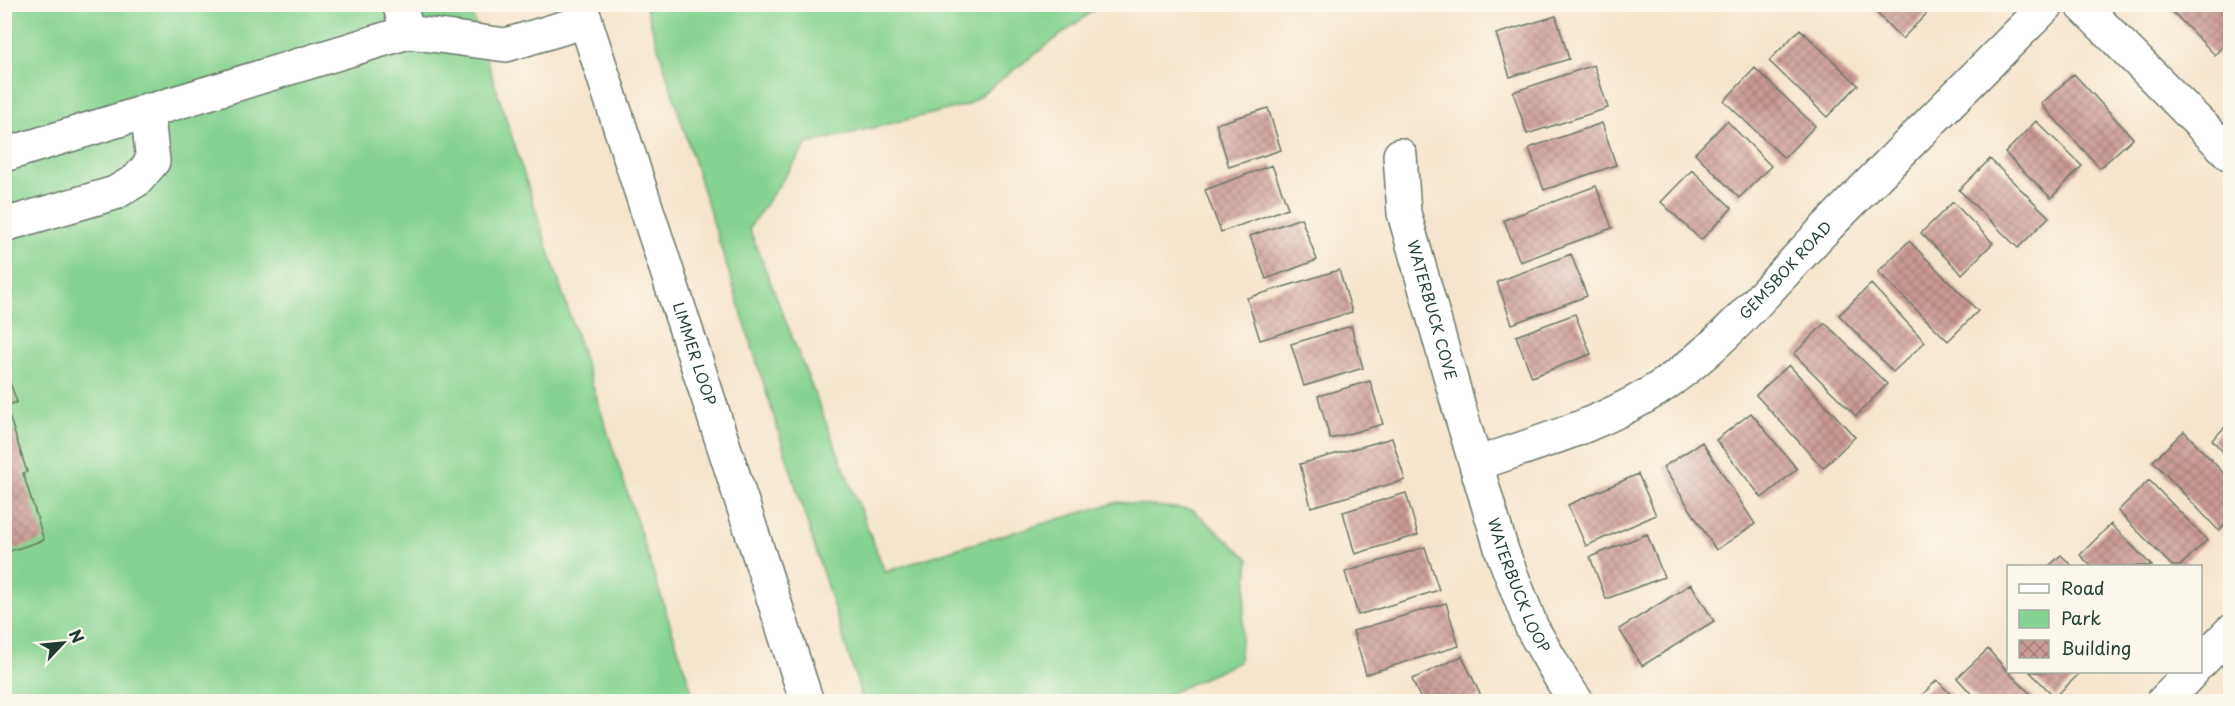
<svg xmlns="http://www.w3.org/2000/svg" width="2235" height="706" viewBox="0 0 2235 706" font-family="'Playpen Sans',sans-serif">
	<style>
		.green { fill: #85d392; stroke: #528863; stroke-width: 1.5 }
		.building { fill: url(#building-cross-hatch) }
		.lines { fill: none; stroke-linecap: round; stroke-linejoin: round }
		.minor-casing { stroke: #6a786a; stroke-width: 36 }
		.minor { stroke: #fff; stroke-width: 33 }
		.labels { text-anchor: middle; stroke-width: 4.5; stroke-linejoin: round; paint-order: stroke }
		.street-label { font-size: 15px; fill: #1f3d34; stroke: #fbf7ec }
	</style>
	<defs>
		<pattern id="building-cross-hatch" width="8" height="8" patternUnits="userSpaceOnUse" patternTransform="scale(1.5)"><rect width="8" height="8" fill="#cc9a96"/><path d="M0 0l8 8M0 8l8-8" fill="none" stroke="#a57f7b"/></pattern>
	</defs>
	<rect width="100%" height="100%" fill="#fbf7ec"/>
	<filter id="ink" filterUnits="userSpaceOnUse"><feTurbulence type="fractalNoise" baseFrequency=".0167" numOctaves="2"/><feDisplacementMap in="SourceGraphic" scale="12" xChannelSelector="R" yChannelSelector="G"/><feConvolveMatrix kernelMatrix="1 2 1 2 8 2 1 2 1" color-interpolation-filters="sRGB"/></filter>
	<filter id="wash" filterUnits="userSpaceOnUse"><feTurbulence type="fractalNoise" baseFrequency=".008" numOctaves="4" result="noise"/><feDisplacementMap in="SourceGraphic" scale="24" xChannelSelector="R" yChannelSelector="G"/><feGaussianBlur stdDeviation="1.35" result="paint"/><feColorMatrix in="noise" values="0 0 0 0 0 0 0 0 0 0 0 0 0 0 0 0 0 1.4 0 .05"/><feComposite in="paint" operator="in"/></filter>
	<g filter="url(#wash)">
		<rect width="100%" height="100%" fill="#f6e5ce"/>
		<path class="green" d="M4,5H469L695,701H5Z
			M645,5H1095V9L967,105L807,144L749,228L885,572L955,549L1118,502L1193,510L1249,559L1239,662L1153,701H863Z"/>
		<g id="blocks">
			<path class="building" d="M1874,4H1936L1902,39L1871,7Z
				M2165,4H2229L2230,39L2215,55Z
				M1556,16L1569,59L1510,77L1496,34Z
				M1800,29L1858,85L1827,117L1769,61Z
				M1594,65L1608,108L1527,134L1513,92Z
				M1755,68L1815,126L1784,158L1724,101Z
				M2074,74L2133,138L2100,168L2041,104Z
				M1268,108L1281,150L1229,167L1216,124Z
				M1727,121L1771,166L1739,198L1695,153Z
				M2036,121L2082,166L2051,198L2005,153Z
				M1602,123L1616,165L1544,190L1529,148Z
				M1990,159L2049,217L2018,248L1959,190Z
				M1272,165L1288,208L1221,232L1205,190Z
				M1692,170L1732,208L1701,240L1661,202Z
				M1596,186L1612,228L1520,262L1504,220Z
				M1953,202L1993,243L1962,274L1921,233Z
				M1301,218L1317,260L1266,279L1250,236Z
				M1909,241L1978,311L1948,341L1878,272Z
				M1571,254L1587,296L1512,324L1497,282Z
				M1339,270L1352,312L1260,340L1247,298Z
				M1871,284L1925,342L1893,372L1839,315Z
				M1575,314L1591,354L1532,377L1516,336Z
				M1825,323L1887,384L1856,416L1794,354Z
				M1351,326L1363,368L1304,386L1291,344Z
				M1789,365L1855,437L1823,468L1756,395Z
				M4,366L17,402L6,406L27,472L23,473L44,540L4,553Z
				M1370,381L1383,424L1330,439L1318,396Z
				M1751,413L1797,469L1762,498L1716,440Z
				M2230,422V459L2212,440Z
				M2184,431L2230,480V520L2219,531L2153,461Z
				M1392,438L1405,480L1311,507L1300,464Z
				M1702,442L1755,524L1716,550L1663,467Z
				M1638,474L1656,515L1586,546L1568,505Z
				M2149,480L2207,540L2180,566H2172L2118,511Z
				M1406,493L1418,535L1355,554L1343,512Z
				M2111,524L2152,566H2091L2080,555Z
				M1647,534L1664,577L1606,599L1590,557Z
				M1425,547L1439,590L1358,615L1345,572Z
				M2061,555L2072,566H2049Z
				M1691,584L1714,621L1642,666L1619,629Z
				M1446,603L1459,646L1366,674L1353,631Z
				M1988,649L2008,672L2039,702H1979L1957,678Z
				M1462,656L1481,696L1469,702H1422L1412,679Z
				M2030,672H2081L2055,697Z
				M1937,680L1958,702H1915Z"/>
		</g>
	</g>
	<g filter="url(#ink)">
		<use href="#blocks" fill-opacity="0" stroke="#6a786a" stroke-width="1.5"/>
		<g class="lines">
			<g class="minor-casing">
				<g id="minor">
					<path d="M399,4L408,32"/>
					<path id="s1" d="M580,4L807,702"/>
					<path d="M2081,4L2230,154"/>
					<path d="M4,155L408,32L506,45L586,21"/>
					<path id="s2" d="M1400,155L1404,213L1462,418L1502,551L1532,628L1563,682L1577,702"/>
					<path d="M4,225L115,193L137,180L153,161L147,110"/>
					<path id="s3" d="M1476,464C1538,443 1600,425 1656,390C1719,350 1772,284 1824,230C1898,154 1973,79 2048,4"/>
					<path d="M2200,663L2230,632"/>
					<path d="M2163,702L2192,672"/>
				</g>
			</g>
			<use href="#minor" class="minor"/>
		</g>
	</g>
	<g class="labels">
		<g class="street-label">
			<text dy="5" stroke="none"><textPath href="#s3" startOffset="372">GEMSBOK ROAD</textPath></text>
			<text dy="5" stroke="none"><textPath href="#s2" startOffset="159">WATERBUCK COVE</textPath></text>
			<text dy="5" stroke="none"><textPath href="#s1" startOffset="368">LIMMER LOOP</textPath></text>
			<text dy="5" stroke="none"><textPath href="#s2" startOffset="448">WATERBUCK LOOP</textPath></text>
		</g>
	</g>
	<rect width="2235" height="706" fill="none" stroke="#fbf7ec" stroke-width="24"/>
	<rect x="2007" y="565" width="195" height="108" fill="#fbf7ec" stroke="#a3ada2" stroke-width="1.5"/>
	<rect x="2019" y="584" width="30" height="9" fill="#ffffff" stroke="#a3ada2" stroke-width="1.5"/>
	<text x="2061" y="595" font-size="18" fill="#1f3d34">Road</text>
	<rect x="2019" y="610" width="30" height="18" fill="#85d392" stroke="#a3ada2" stroke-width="1.5"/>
	<text x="2061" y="625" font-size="18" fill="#1f3d34">Park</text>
	<rect x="2019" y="640" width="30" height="18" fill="url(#building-cross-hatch)" stroke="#a3ada2" stroke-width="1.5"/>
	<text x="2061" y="655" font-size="18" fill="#1f3d34">Building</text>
	<g transform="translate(63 643) rotate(64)" stroke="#fbf7ec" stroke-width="4.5" paint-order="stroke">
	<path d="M0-4.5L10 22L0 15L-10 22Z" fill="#1f3d34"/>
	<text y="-9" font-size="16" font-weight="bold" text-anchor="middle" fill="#1f3d34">N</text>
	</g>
</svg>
